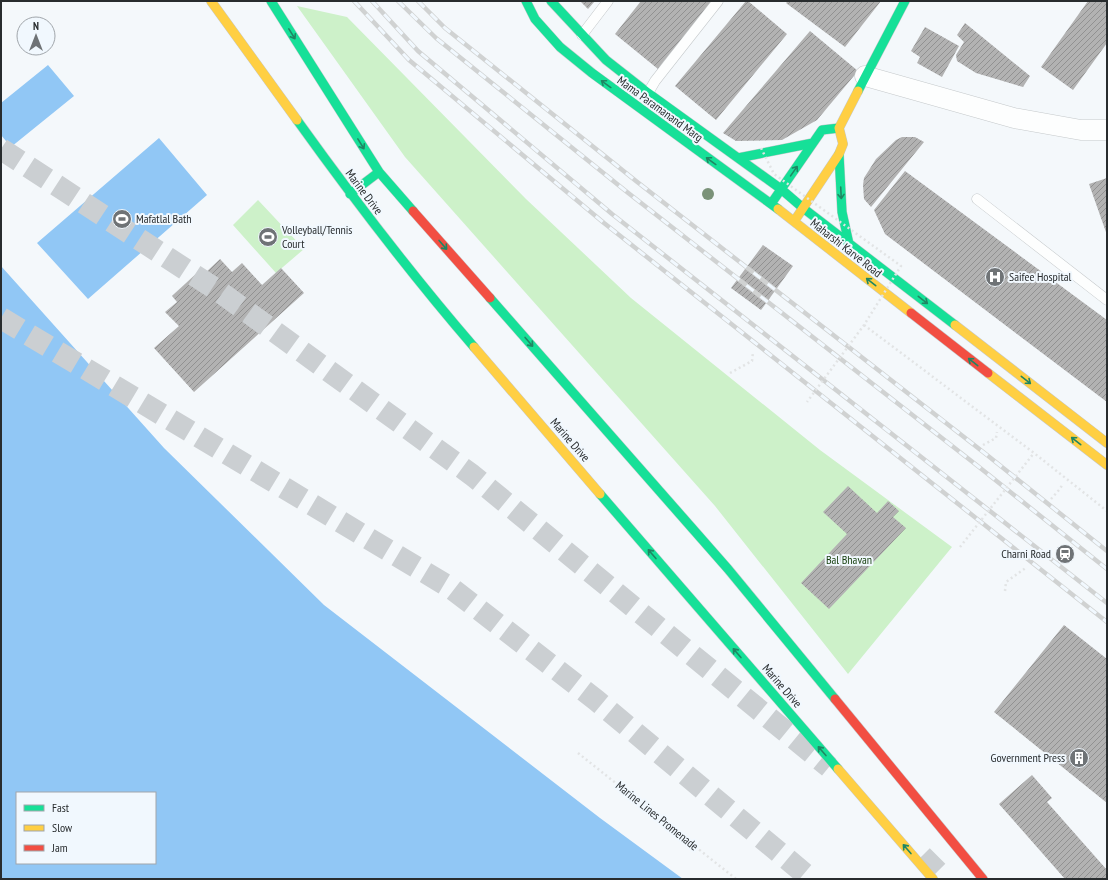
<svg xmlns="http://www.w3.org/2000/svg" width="1108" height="880" viewBox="0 0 1108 880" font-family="'PT Sans Narrow',sans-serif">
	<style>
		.garden { fill: #cdf1c9 }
		.water { fill: #91c7f5; fill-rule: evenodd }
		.building { fill: url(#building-hatch) }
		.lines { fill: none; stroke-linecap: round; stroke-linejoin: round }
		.highway-tunnel { stroke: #cbcfd2; stroke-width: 22; stroke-dasharray: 22 11; stroke-linecap: butt }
		.lane-casing { stroke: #c5c9cb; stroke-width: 11 }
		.street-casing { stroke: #c5c9cb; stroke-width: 21 }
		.fast-casing { stroke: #c5c9cb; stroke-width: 10 }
		.slow-casing { stroke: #c5c9cb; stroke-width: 10 }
		.jam-casing { stroke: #c5c9cb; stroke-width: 10 }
		.path { stroke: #e2e4e5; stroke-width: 2.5; stroke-dasharray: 2 3; stroke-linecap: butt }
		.lane { stroke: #fdfefe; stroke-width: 10 }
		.street { stroke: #fdfefe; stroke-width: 20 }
		.fast { stroke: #16e098; stroke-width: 9 }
		.slow { stroke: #ffcf43; stroke-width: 9 }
		.jam { stroke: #f24e42; stroke-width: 9 }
		.rail-casing { stroke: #d0d2d2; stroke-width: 4.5 }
		.rail { stroke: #f1f8fe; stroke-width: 3; stroke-dasharray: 9; stroke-linecap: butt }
		.path-bridge { stroke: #e2e4e5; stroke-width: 2.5; stroke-dasharray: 2 3; stroke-linecap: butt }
		.tree { fill: #7a9278 }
		.oneway { stroke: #1f8663 }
		.labels { text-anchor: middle; stroke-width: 4; stroke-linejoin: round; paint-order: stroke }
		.street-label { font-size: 12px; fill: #282c2e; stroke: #f1f8fe }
		.poi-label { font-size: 12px; fill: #282c2e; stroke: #f1f8fe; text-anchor: start }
		.park-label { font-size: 12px; fill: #163f0d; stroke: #f1f8fe }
	</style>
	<defs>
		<pattern id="building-hatch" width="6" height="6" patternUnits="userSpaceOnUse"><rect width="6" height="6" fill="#b2b2b2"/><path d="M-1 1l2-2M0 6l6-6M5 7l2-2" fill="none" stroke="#919191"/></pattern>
	</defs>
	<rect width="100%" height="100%" fill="#f4f8fb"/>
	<path class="garden" d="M297,6L347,17L526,199L631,298L820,450L952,547L848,674L715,506L405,157Z
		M258,200L304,249L276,273L233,225Z"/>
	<path class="water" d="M48,65L74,96L11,147L1,135V103Z
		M159,138L207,195L88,299L37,243Z
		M1,266L164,448L324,605L600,818L683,879H1ZM17,793H155V863H17Z"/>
	<path class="building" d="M580,1H595L588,9Z
		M641,1H713L658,69L615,34Z
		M746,1H748L787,34L716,120L675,86Z
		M788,1H881L845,47L786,3Z
		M1088,1H1107V43L1073,90L1041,67Z
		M965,23L1030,76L1023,87L976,73L957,61L956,55L964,42L957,35Z
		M925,27L959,46L942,77L917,63L920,57L911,51Z
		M810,31L858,71L817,120L782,140L736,141L723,133Z
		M902,137H915L924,142L871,207L864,199L863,185L864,178L876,159L896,140Z
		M905,171L1107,320V402L885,234L874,210Z
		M1107,178V235L1089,184Z
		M763,245L793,266L761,310L731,288Z
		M220,259L232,272L242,263L262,285L281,268L304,293L194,392L154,348L179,326L165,312L177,302L172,296L199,271L203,275Z
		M848,486L877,513L888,501L899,511L893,517L906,528L829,609L801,583L847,534L823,512Z
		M1064,625L1107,659V803L994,712Z
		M1032,775L1052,798L1047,802L1107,870V879H1065L999,804Z"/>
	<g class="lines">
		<path class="highway-tunnel" d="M1,149L220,292L472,475L829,767
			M1,318L451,588L596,700L811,879
			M922,856L945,879"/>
		<g class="lane-casing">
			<path id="lane" d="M582,35L608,1
				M648,93L655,81L718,1
				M977,199L1107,300"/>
		</g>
		<g class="street-casing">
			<path id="street" d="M865,76L1014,118L1081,130H1107"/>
		</g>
		<g class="fast-casing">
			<path id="fast" d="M271,1L379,172L413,211
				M526,1L535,19L560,47L592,73L778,209
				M551,1L606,60L648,93L781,189L803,208L955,325
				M858,91L905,1
				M297,120C353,198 411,274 474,347
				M839,154L842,212L849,244
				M738,158L813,143
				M350,194L379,172
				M773,201L822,130L839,128
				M490,298L728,569L835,699
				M600,494L838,769"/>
		</g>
		<g class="slow-casing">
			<path id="slow" d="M211,1L297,120
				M778,209L911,313
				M795,220L839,154L843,144L839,128L858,91
				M955,325L1107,443
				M474,347L600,494
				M988,373L1107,465
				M838,769L933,879"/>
		</g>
		<g class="jam-casing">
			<path id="jam" d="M413,211L490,298
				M911,313L988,373
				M835,699L983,879"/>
		</g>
		<path class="path" d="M864,325L1034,453L1107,511
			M730,373L752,361L753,352
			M983,445L996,438L997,432
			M1051,499L1059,490L1063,484
			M1005,591L1006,582L1027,567
			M578,753L736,879"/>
		<use href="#lane" class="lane"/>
		<use href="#street" class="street"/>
		<use href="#fast" class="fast"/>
		<use href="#slow" class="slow"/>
		<use href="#jam" class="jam"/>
		<g class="rail-casing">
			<path id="rail" d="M354,1L409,60L604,223L1107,622
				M372,1L418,51L612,214L1107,603
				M398,1L436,38L627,192L979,467L1107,569
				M418,1L445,28L636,181L987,455L1107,551"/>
		</g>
		<use href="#rail" class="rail"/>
		<path class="path-bridge" d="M761,148L774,174L901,266L864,325L807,402
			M960,547L1034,453"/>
	</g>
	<circle class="tree" cx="708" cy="194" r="6"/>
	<defs><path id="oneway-shaft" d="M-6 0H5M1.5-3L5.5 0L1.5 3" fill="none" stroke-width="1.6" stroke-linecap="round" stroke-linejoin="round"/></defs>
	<g class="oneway">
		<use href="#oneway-shaft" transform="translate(292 34) rotate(58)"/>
		<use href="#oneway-shaft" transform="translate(606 84) rotate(-144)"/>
		<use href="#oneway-shaft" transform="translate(361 144) rotate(58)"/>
		<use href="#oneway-shaft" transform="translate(711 161) rotate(-144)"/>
		<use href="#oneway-shaft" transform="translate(794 171) rotate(-55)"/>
		<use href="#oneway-shaft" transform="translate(841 193) rotate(87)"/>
		<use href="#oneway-shaft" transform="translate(443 245) rotate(49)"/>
		<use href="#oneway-shaft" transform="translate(871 282) rotate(-142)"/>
		<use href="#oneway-shaft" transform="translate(923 300) rotate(38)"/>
		<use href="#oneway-shaft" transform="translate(529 342) rotate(49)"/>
		<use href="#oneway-shaft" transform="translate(973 362) rotate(-142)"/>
		<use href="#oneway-shaft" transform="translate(1026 380) rotate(38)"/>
		<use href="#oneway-shaft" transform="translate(1076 441) rotate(-142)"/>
		<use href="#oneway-shaft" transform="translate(652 554) rotate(-131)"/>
		<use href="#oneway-shaft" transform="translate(737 653) rotate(-131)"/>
		<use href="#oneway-shaft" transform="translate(822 751) rotate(-131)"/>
		<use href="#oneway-shaft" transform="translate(907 849) rotate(-131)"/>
	</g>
	<defs>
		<g id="stadium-disc" transform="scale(1)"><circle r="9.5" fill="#6f7376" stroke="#f1f8fe"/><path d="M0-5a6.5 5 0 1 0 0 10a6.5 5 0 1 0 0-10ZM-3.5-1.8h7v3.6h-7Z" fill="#fff"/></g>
		<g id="hospital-disc" transform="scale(1)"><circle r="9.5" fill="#6f7376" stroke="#f1f8fe"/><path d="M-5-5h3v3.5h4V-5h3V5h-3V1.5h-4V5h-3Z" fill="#fff"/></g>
		<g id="station-disc" transform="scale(1)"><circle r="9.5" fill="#6f7376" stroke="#f1f8fe"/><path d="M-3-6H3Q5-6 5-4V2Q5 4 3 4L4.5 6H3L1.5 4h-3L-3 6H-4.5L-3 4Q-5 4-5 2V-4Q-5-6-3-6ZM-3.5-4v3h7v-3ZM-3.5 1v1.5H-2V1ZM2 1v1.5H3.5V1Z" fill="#fff"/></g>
		<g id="building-disc" transform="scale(1)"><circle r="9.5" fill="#6f7376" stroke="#f1f8fe"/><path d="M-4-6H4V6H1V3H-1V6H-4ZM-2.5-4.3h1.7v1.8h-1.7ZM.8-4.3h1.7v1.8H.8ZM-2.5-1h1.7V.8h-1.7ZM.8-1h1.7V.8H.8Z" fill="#fff"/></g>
	</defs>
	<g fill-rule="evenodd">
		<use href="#stadium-disc" x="122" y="219"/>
		<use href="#stadium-disc" x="268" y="237"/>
		<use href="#hospital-disc" x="995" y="277"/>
		<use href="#station-disc" x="1065" y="554"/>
		<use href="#building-disc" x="1079" y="758"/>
	</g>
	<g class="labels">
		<g class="street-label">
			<text transform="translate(660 109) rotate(36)" y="4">Mama Paramanand Marg</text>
			<text transform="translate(364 192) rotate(53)" y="4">Marine Drive</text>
			<text transform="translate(846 248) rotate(38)" y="4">Maharshi Karve Road</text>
			<text transform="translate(570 440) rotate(49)" y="4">Marine Drive</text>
			<text transform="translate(782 686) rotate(49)" y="4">Marine Drive</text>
			<text transform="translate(657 816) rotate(39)" y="4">Marine Lines Promenade</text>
		</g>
		<g class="poi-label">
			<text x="136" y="223">Mafatlal Bath</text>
			<text x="282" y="234">Volleyball/Tennis<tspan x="282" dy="14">Court</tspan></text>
			<text x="1009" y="281">Saifee Hospital</text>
			<text x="1051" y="558" text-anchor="end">Charni Road</text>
			<text x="1065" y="762" text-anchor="end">Government Press</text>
		</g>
		<g class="park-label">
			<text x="849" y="564">Bal Bhavan</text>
		</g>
	</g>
	<rect width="1108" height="880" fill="none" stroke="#282c2e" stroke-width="4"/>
	<rect x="16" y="792" width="140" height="72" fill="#f1f8fe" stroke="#a1a6ab"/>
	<rect x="24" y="805" width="20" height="6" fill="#16e098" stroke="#a1a6ab"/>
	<text x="52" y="812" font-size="12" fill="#282c2e">Fast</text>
	<rect x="24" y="825" width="20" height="6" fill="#ffcf43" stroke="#a1a6ab"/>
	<text x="52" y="832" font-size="12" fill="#282c2e">Slow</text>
	<rect x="24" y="845" width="20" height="6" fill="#f24e42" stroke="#a1a6ab"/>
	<text x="52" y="852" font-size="12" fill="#282c2e">Jam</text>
	<g transform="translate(36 36)"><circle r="19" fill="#f1f8fe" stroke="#a1a6ab"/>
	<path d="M0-3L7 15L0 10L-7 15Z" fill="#6f7376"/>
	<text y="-6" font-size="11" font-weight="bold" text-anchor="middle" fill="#282c2e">N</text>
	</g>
</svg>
